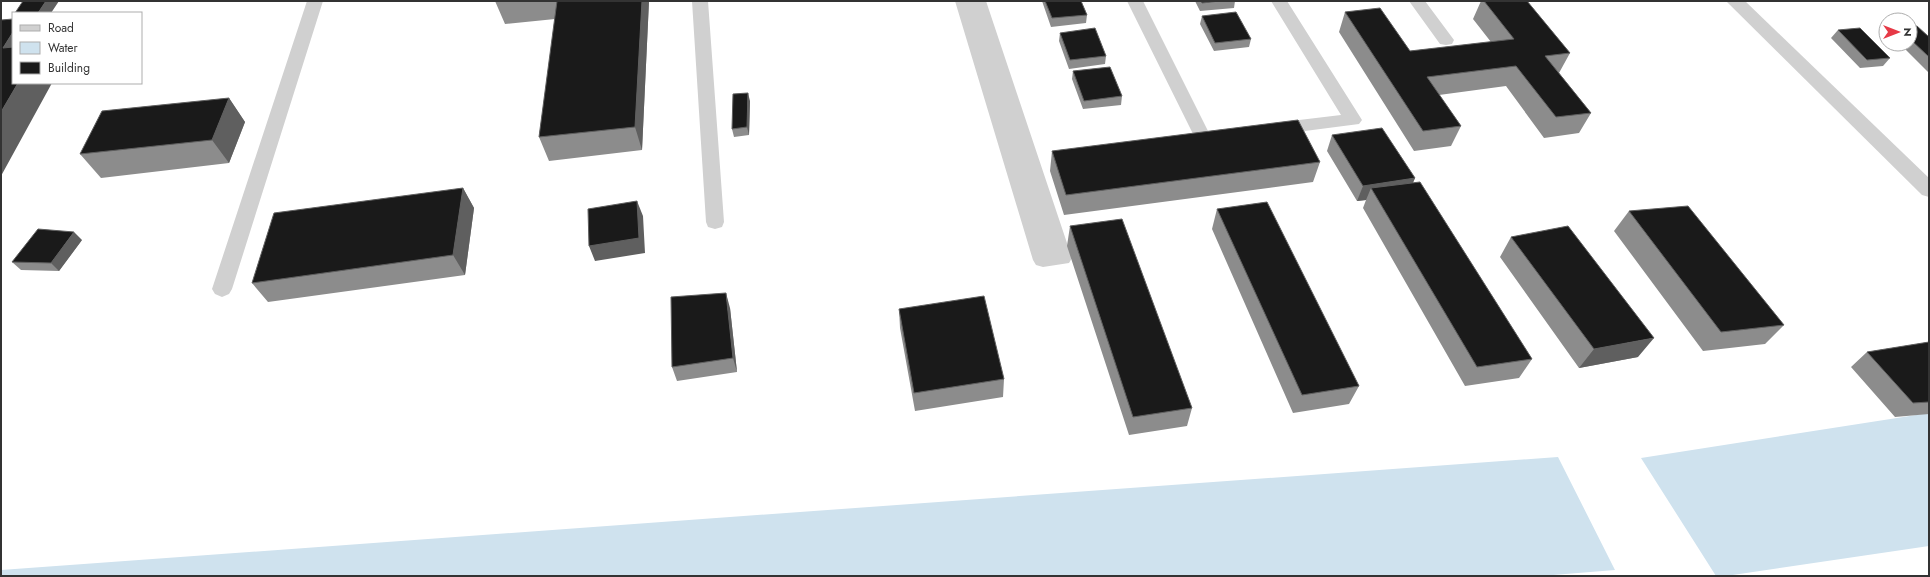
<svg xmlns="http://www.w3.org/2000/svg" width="1930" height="577" viewBox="0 0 1930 577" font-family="Jost,sans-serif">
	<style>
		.water { fill: #cfe2ee }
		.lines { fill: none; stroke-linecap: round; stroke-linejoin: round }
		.service { fill: #d0d0d0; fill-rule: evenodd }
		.tertiary { fill: #d0d0d0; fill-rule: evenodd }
		.wall { fill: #8c8c8c }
		.shaded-wall { fill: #5f5f5f }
		.building { fill: #1a1a1a; stroke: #5f5f5f }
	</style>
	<rect width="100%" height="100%" fill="#fff"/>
	<path class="water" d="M1929,413V546L1726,576H1716L1641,458Z
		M1558,457L1615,570L1541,576H1V570Z"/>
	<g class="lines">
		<path class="service" d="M307,1H323L232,289L229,294L222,297L215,294L212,289Z
			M692,1H708L724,222L722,227L715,229L708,227L706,222Z
			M955,1H986L1072,258L1069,263L1043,267L1036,265L1033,260Z
			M1127,1H1143L1208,131L1224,129L1230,131L1233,135L1230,139L1203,144L1197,142Z
			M1271,1H1287L1362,120L1359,124L1274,135L1268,133L1265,129L1268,125L1274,123L1341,115Z
			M1409,1H1425L1454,40L1452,44L1446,45L1440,44Z"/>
		<path class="tertiary" d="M1726,1H1745L1929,178V197L1922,195Z"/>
	</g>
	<path class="wall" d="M495,1H649L642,150L549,161L539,137L555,19L505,24Z
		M1042,1H1081L1087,15L1086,23L1051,27Z
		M1195,1H1235L1234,8L1200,11Z
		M1481,1H1527L1570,53L1559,73L1591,113L1579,133L1544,138L1506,86L1439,95L1461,126L1451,146L1414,151L1339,32L1345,12L1410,51L1491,42L1473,19Z
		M1202,16L1251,39L1249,47L1214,51L1200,24Z
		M1910,27L1929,37V73L1900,44H1910Z
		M1838,30L1890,58L1883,66L1860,68L1831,38Z
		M1060,33L1106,56L1105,64L1069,69L1059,41Z
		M1073,71L1122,96L1121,105L1083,109L1072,79Z
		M229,98L245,122L229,163L101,178L80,154Z
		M750,101L749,135L734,137L732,129Z
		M1332,135L1415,178L1413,183L1532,359L1519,378L1465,386L1363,208L1366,200L1357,201L1327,151Z
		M1052,151L1320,162L1313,182L1064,215L1050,171Z
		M463,188L474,208L465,275L268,302L252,283Z
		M1217,209L1359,386L1349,404L1293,413L1212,229Z
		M1629,211L1784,325L1765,344L1703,351L1614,231Z
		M1070,226L1192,408L1187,426L1129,435L1067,246Z
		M1511,237L1638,357L1579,368L1500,257Z
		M82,240L59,271L21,270L12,262Z
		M730,308L737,372L677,381L672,367Z
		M899,309L1004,379L1003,397L915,411L900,328Z
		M1929,342V414L1895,417L1851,367L1867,352Z"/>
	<path class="shaded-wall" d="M46,1H59L51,13H38Z
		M642,1H649L642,150L635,127Z
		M13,32V58L3,48Z
		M18,83H52L1,176V112Z
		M748,93L750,101L749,135L747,127Z
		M229,98L245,122L229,163L212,140Z
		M1415,178L1408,193L1371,188L1366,200L1357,201L1363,186Z
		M463,188L474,208L465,275L453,255Z
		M637,201L643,216L645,253L595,261L589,246Z
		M74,232L82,240L59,271L51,263Z
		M726,293L730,308L737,372L733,358Z
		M1654,338L1638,357L1579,368L1594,349Z"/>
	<path class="building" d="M23,1H46L38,13H15Z
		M557,1H642L635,127L539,137Z
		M1045,1H1081L1087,15L1052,18Z
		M1201,1H1220L1202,3Z
		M1484,1H1527L1570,53L1545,56L1591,113L1556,117L1516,66L1427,77L1461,126L1423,131L1345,12L1380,8L1410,51L1514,39Z
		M1236,12L1251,39L1215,43L1202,16Z
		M13,19V32L3,48L13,47V83H18L1,112V20Z
		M1917,26L1929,37V57L1910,39V27Z
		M1095,28L1106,56L1070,60L1060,33Z
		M1860,28L1890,58L1867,60L1838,30Z
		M1110,67L1122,96L1084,101L1073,71Z
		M748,93L747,127L732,129L733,94Z
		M229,98L212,140L80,154L102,111Z
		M1298,120L1320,162L1066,195L1052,151Z
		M1382,128L1415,178L1363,186L1332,135Z
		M1420,182L1532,359L1477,367L1371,188Z
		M463,188L453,255L252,283L274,213Z
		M637,201L639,238L589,246L588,209Z
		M1267,202L1359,386L1302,395L1217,209Z
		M1688,206L1784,325L1721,332L1629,211Z
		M1122,219L1192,408L1133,417L1070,226Z
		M1568,226L1654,338L1594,349L1511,237Z
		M38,229L74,232L51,263L12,262Z
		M726,293L733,358L672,367L671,297Z
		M984,296L1004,379L914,393L899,309Z
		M1929,342V402L1913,403L1867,352Z"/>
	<rect width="1930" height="577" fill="none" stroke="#333333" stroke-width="4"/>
	<rect x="12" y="12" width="130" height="72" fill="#ffffff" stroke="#adadad"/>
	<rect x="20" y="25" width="20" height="6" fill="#d0d0d0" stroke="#adadad"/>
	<text x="48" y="32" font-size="12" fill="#333333">Road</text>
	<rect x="20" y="42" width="20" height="12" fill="#cfe2ee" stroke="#adadad"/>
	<text x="48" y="52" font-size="12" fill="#333333">Water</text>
	<rect x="20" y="62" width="20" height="12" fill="#1a1a1a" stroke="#adadad"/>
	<text x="48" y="72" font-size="12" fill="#333333">Building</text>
	<g transform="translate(1898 32) rotate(90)"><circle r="19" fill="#ffffff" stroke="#adadad"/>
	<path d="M0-3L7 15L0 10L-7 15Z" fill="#e63946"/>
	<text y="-6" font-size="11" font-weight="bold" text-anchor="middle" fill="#333333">N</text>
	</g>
</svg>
